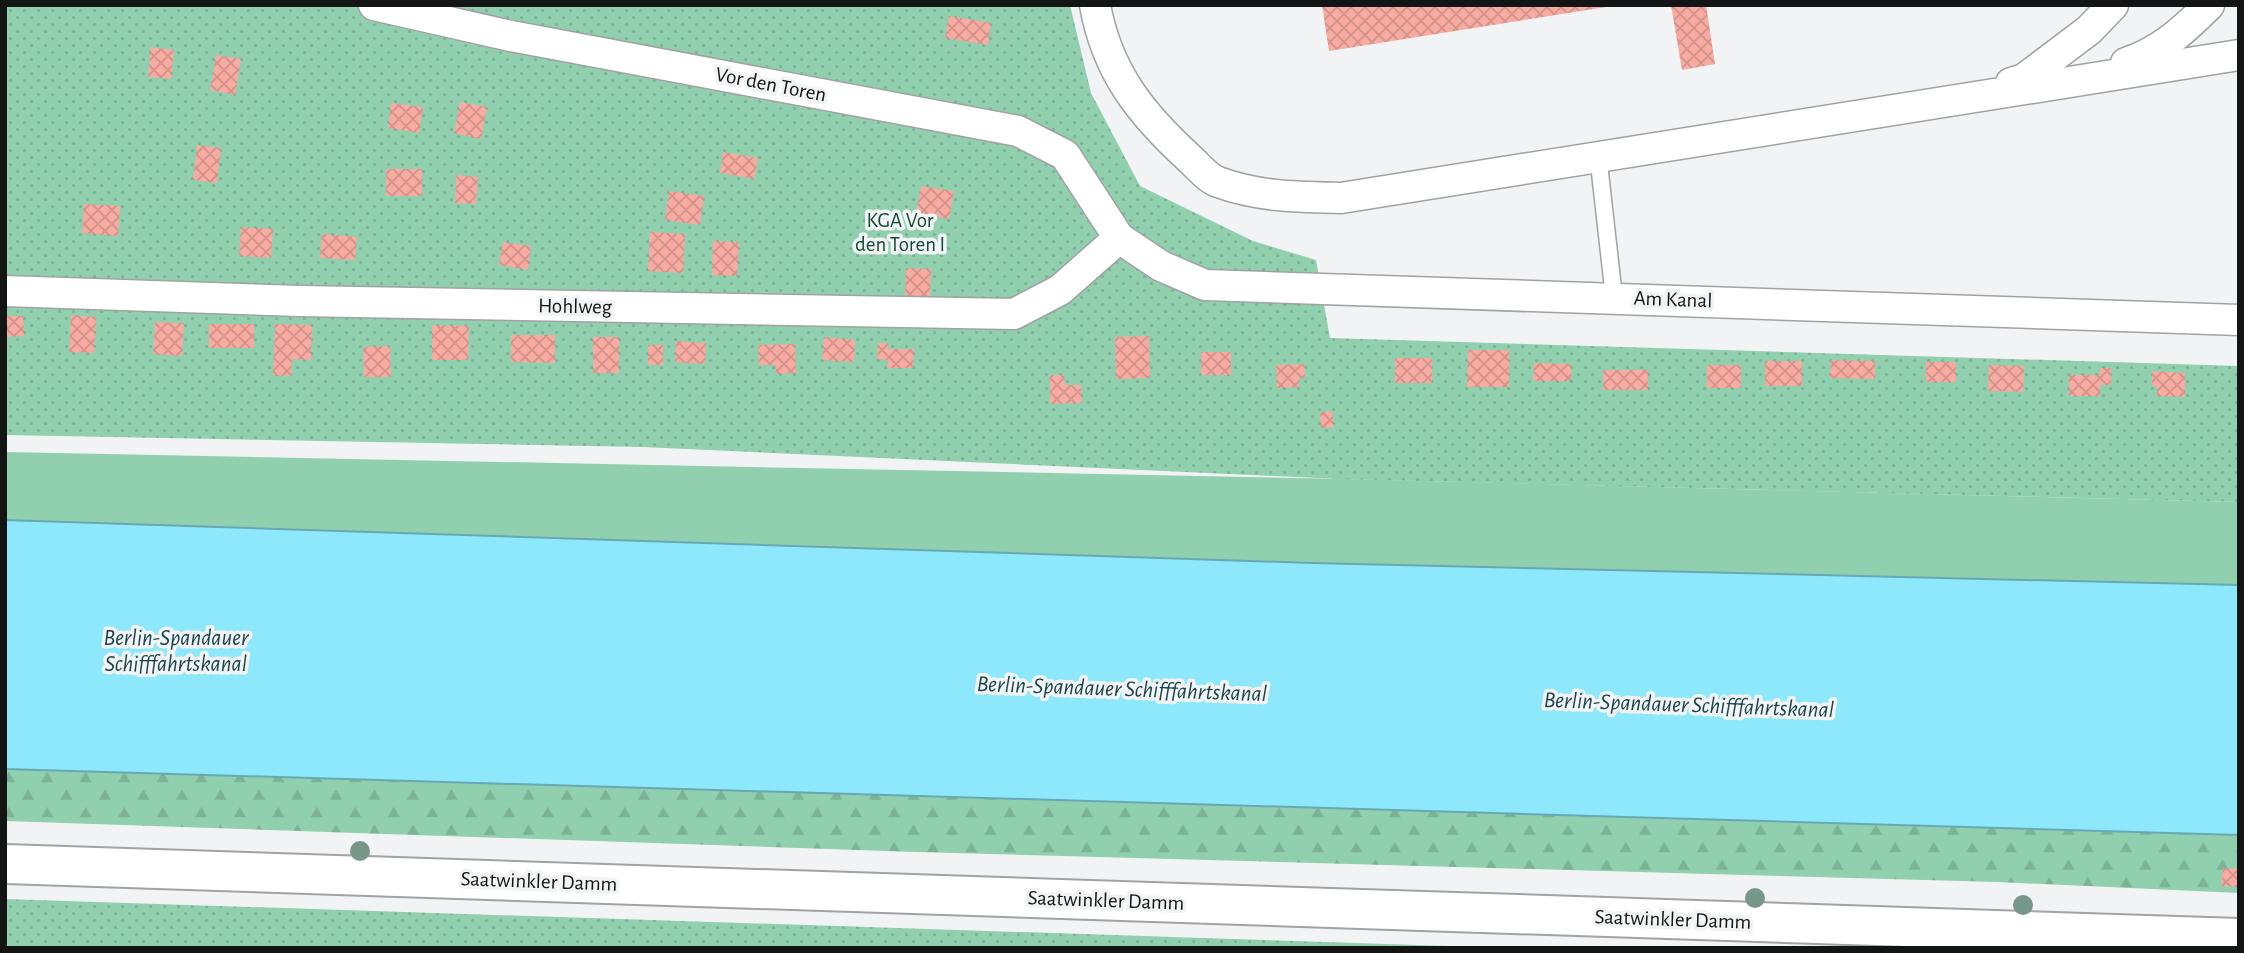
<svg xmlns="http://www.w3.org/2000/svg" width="2244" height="953" viewBox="0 0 2244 953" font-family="'Alegreya Sans',sans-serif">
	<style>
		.grass { fill: #91d0af }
		.forest { fill: url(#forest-firs) }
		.park { fill: url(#park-dots) }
		.water { fill: #8ce8fa; stroke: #68a8b5; stroke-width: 2 }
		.building { fill: url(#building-cross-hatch) }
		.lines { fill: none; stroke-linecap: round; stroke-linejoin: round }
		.lane-casing { stroke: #a1a2a4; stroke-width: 19 }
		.street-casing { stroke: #a1a2a4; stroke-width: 33 }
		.secondary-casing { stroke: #a1a2a4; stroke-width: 42 }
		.lane { stroke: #fff; stroke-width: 16 }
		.street { stroke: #fff; stroke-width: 30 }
		.secondary { stroke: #fff; stroke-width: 38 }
		.tree { fill: #77978b }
		.labels { text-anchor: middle; stroke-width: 7; stroke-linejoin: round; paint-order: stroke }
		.street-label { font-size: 21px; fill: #131414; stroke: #f2f3f5 }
		.park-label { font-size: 21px; fill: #134c34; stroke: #f2f3f5 }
		.water-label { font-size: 23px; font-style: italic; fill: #1a444c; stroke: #f2f3f5 }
	</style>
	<defs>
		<pattern id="forest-firs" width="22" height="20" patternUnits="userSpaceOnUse" patternTransform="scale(1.75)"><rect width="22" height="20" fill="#91d0af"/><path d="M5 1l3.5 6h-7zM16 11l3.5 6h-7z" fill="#7cb296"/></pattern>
		<pattern id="park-dots" width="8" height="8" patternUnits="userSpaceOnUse" patternTransform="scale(1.75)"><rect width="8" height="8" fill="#91d0af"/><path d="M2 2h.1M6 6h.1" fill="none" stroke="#7cb296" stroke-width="1.8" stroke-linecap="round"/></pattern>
		<pattern id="building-cross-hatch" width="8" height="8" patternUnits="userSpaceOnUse" patternTransform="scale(1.75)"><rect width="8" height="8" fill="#f7aba1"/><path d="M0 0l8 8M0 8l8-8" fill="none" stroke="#d3928a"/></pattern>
	</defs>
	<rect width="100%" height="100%" fill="#f2f3f5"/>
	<path class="grass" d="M5,452L1348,479L2239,502V585L1312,563L5,520Z"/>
	<path class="forest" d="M5,769L2239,835V893L1998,882L916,852L5,821Z"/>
	<path class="park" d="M5,5H1070L1091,93L1140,186L1253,241L1316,260L1330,338L2239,366V502L1339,479L642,447L5,435Z
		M5,899L1512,948H5Z"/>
	<path class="water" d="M5,520L1312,563L2239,585V835L5,769Z"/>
	<path class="building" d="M1322,5H1606V7L1329,51Z
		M1671,5H1706L1715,64L1682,70Z
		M949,16L991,23L988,45L945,38Z
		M151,47L174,50L171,79L148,77Z
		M216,55L241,59L235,95L210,90Z
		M460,102L487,107L481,139L454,133Z
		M391,103L423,107L419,133L388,128Z
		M197,145L221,148L217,183L193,180Z
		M723,152L758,158L754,179L720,173Z
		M386,169H422V196H386Z
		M456,175L478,177L476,204L455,203Z
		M921,186L954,191L949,219L916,212Z
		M669,191L704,196L700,225L665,220Z
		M84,204L120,206L118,236L82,233Z
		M241,227L273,229L271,258L239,256Z
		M650,232L685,234L683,273L648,271Z
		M322,234L357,237L355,260L320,258Z
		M713,241L739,242L737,276L712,275Z
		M503,242L531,246L528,270L499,265Z
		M906,268L931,269L930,301H905Z
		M71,315L96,317L94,353L69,352Z
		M5,316H23L24,336L5,337Z
		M155,322L184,323L182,356L153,354Z
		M209,324H254V348H209Z
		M275,324L312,325L311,360L292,359L291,376L273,375Z
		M432,325L469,326L468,360H432Z
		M511,335H555V363L511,362Z
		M1149,336L1150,378L1116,379L1115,337Z
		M593,337H619V373H593Z
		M824,337L855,340L854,362L822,360Z
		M676,341L706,343L705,364L675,362Z
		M878,343H888V349H914L913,368H887L888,360L877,359Z
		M795,344L796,373L776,374V365H759L758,345Z
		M648,345H663V365H648Z
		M390,346L391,377H364L363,347Z
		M1468,350H1509V387H1467Z
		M1201,352H1231V375H1201Z
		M1395,358H1432V383H1395Z
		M1831,360L1875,361V379L1830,378Z
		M1765,361H1802V386H1765Z
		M1926,362H1956V382H1926Z
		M1534,363L1571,364V381H1533Z
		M1305,364V378H1299V387L1277,388L1276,365Z
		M1707,365H1741V388H1707Z
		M1989,365L2024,366L2023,392L1988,391Z
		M2100,368H2111V385H2100V396H2069V375H2100Z
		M1603,370H1648V390H1603Z
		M2152,371L2185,373V397L2157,396V386H2152Z
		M1050,375H1064L1065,385H1081L1082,403L1050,404Z
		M1332,411L1334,427L1321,428L1320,412Z
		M2223,868L2239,869V887L2221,886Z"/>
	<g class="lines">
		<g class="lane-casing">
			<path id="lane" d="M1598,155L1614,297"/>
		</g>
		<g class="street-casing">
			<path id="street" d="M374,5L511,36L1018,131L1065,155L1119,238L1161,266L1205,285L2239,320
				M1095,5C1107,72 1141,114 1189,158C1198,166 1207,178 1218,182C1259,197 1298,197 1341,198L2239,55
				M2126,63C2160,52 2184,30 2209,5
				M2011,83L2024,79L2089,30L2113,5
				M5,291L299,301L1014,314L1060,290L1119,238"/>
		</g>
		<g class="secondary-casing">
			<path id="secondary" d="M5,864L2239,938"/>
		</g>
		<use href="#lane" class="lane"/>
		<use href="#street" class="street"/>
		<use href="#secondary" class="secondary"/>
	</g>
	<g class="tree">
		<circle cx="360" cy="851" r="10"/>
		<circle cx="1755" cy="898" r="10"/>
		<circle cx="2023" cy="905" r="10"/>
	</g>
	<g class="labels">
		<g class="street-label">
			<text transform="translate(771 84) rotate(11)" y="7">Vor den Toren</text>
			<text transform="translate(1673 299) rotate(2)" y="7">Am Kanal</text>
			<text transform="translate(575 306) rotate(1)" y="7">Hohlweg</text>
			<text transform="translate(539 881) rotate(2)" y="7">Saatwinkler Damm</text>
			<text transform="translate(1106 900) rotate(2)" y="7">Saatwinkler Damm</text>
			<text transform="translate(1673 919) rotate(2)" y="7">Saatwinkler Damm</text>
		</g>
		<g class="park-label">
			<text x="900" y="227">KGA Vor<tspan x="900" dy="24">den Toren I</tspan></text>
		</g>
		<g class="water-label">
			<text x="176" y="645">Berlin-Spandauer<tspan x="176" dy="26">Schifffahrtskanal</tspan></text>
			<text transform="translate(1122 688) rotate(2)" y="8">Berlin-Spandauer Schifffahrtskanal</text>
			<text transform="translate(1689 704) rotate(2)" y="8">Berlin-Spandauer Schifffahrtskanal</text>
		</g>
	</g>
	<rect width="2244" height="953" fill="none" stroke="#131414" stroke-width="14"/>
</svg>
